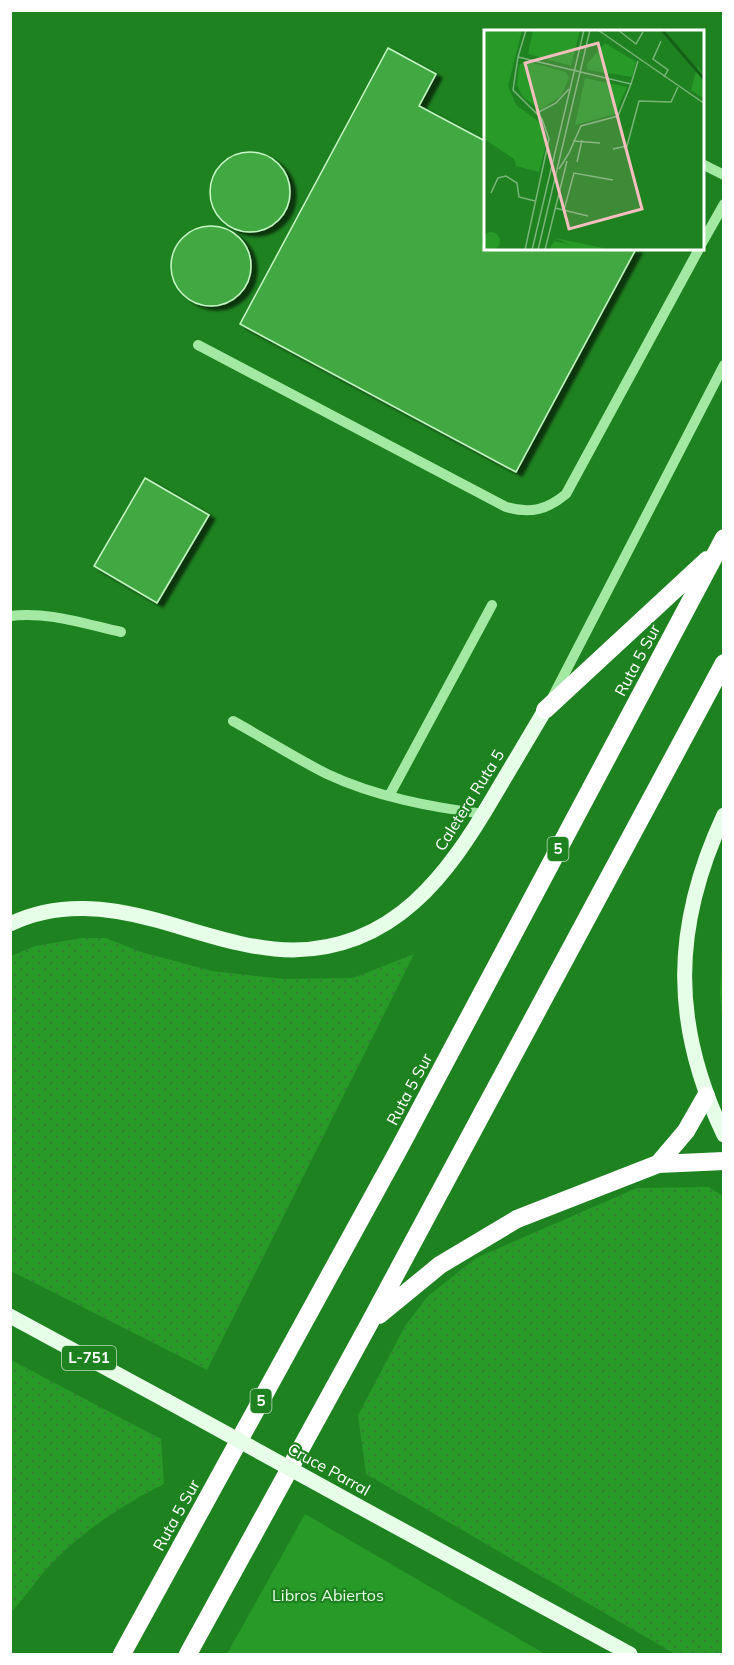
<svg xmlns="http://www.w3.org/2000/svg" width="734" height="1665" viewBox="0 0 734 1665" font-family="Mulish,sans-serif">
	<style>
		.grass { fill: url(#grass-dots) }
		.park { fill: #279a28 }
		.building { fill: #42a943; stroke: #c7f7c7; stroke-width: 1.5; filter: url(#shadow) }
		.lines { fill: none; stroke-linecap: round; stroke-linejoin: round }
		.minor { stroke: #a3e9a3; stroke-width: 10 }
		.major { stroke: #e6fee8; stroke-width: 15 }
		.highway { stroke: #fff; stroke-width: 18 }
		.major-bridge { stroke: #e6fee8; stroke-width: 15 }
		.labels { text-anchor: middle; stroke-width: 4.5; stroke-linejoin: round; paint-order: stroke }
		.shield { fill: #1e8220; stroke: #bcdabc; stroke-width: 1.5 }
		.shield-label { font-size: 15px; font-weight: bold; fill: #fff }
		.street-label { font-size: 16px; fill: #fff; stroke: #1e8220 }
		.park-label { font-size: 16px; fill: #e6fbe6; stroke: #1e8220 }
		.inset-river { fill: none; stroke: #146016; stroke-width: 3 }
		.inset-road { fill: none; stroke: #78b479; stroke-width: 1.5 }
		.view { fill: #f3bebe; fill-opacity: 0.15; stroke: #f3bebe; stroke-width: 3 }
		.inset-edge { fill: none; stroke: #fff; stroke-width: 3 }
	</style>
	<defs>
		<pattern id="grass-dots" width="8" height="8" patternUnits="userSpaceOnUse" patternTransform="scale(1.5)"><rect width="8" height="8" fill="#279a28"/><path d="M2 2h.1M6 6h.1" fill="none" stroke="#347f35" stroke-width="1.8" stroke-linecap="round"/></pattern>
		<filter id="shadow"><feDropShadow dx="6" dy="4" stdDeviation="1.5" flood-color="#0009"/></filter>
	</defs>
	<rect width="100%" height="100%" fill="#1e8220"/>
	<path class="grass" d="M723,923V1029L720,993Z
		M82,938H106L141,952L212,971L283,979L353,978L414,954L207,1370L11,1271V956L35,946Z
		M709,1187L724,1197L723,1654H675L366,1474L358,1415L405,1326L428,1296L476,1258L637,1188Z
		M11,1360L161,1439L164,1484C123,1505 85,1529 53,1562C37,1578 26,1597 11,1612Z"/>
	<path class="park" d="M305,1514L545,1654H227Z"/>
	<path class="building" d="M388,48L436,74L419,106L485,141V249H636L516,472L240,324Z
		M210 192a40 40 0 1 1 80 0a40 40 0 1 1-80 0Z
		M171 266a40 40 0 1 1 80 0a40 40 0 1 1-80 0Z
		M145,478L209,515L157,603L94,566Z"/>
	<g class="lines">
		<path class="minor" d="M702,164L724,175
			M702,243L724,204
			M198,345L506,507C530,514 547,510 566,494L699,249
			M10,616C47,611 85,624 121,632
			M552,698L724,365
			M233,721C264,738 295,758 327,774C376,797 431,807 484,814
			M389,796L492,605"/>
		<path class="major" d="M724,815C672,927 671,1024 724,1135
			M10,924C58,901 108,907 156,920C200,932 247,950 293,950C394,949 448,875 494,796C511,767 528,739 545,710
			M10,1316L167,1401
			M358,1506L630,1654"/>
		<path class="highway" d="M545,710L707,560
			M658,1164L686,1131L706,1096
			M379,1315L440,1265L517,1219L658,1164L724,1161
			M122,1654L400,1147L724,538
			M188,1654L369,1324L724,663"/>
		<path class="major-bridge" d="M167,1401L358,1506"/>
	</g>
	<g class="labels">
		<g class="shield">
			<rect x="547.5" y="837" width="21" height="24" rx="4.5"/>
			<rect x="62" y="1346" width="54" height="24" rx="4.5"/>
			<rect x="250.5" y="1389" width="21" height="24" rx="4.5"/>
		</g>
		<g class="shield-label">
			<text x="558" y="854">5</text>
			<text x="89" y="1363">L-751</text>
			<text x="261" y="1406">5</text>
		</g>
		<g class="street-label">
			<text transform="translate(637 660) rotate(-62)" y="6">Ruta 5 Sur</text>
			<text transform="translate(469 800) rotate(-58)" y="6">Caletera Ruta 5</text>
			<text transform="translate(409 1089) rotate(-62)" y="6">Ruta 5 Sur</text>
			<text transform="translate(329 1469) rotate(29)" y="6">Cruce Parral</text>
			<text transform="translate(176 1515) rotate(-61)" y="6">Ruta 5 Sur</text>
		</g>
		<g class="park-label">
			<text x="328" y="1601">Libros Abiertos</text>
		</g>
	</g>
	<g transform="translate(484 30)">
		<rect width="220" height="220" fill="#1e8220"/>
		<path d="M0,0H38L24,56L32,75L57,93L62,114L55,142L32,136L30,129L0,109ZM121,13L152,32L148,47L104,40L102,35ZM42,31L82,42L85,48L77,66L56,80L39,67L33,55L35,35ZM101,48L143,57L131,84L91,95ZM-2 211a9 9 0 1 1 18 0a9 9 0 1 1-18 0ZM70,211L93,216L98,220H65Z" fill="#279a28"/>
		<path d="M213,37L220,44V69L207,60ZM71,208L124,219L98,220Z" fill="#279a28"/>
		<path d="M49,0H96L87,36L44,24Z" fill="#279a28"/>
		<path class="inset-river" d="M178,0L221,50"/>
		<path class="inset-road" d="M114,0L221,74M134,0L152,14L159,2M177,11L169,29L184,40L180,47M34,27L42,0M147,54L154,31M53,83L72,73L85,59M89,111L116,113M129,119L143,116L155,71L187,72L194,57M93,132L98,110M75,139L85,123M7,163L14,148L22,146L33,153L35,167L51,171M71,178L104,186M80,180L90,143L129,150M41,220L65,109L58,89L29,60L34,27L147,54L134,86L97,96L85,123M48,220L100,0M54,220L106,0M61,220L83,131"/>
		<path class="view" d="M114,13L158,179L85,199L41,33Z"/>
		<rect width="220" height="220" class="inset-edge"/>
	</g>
	<rect width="734" height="1665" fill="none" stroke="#ffffff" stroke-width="24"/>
</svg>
